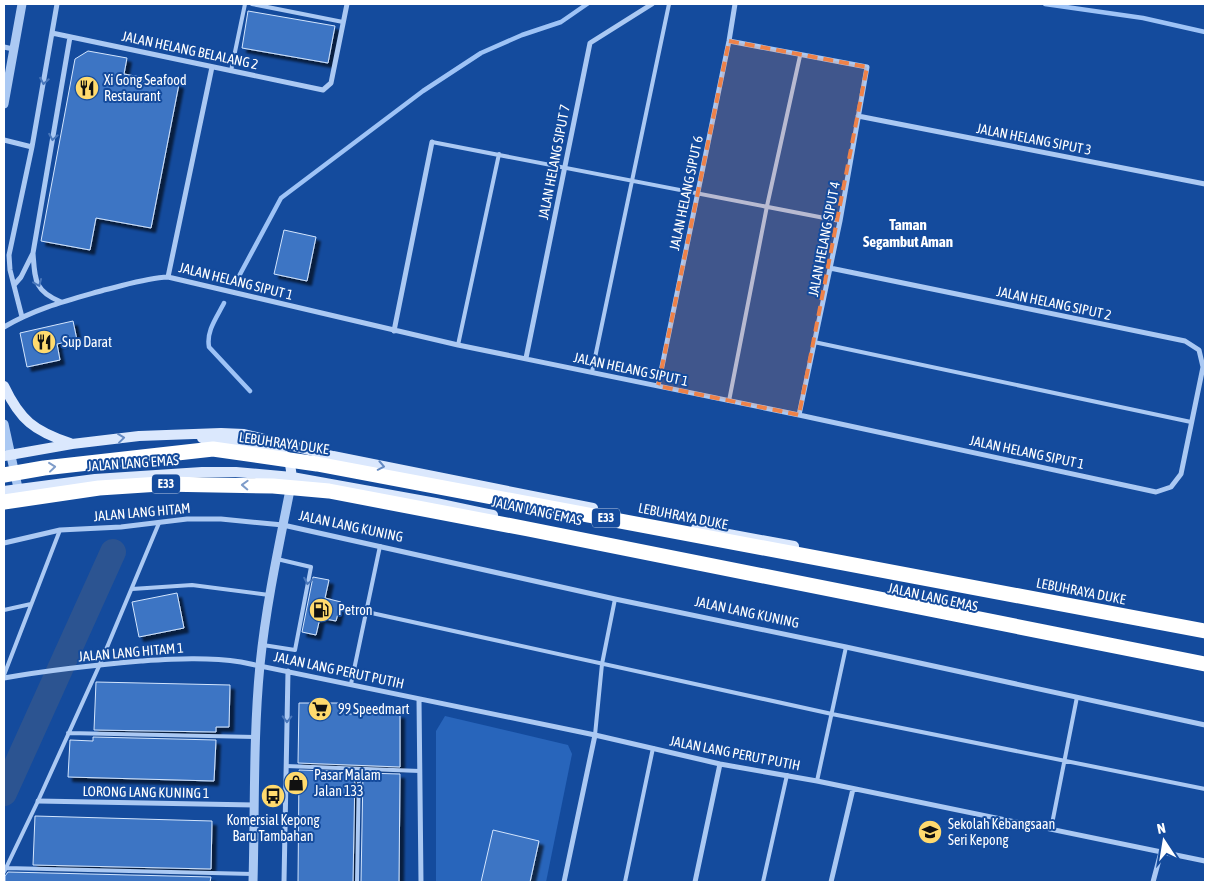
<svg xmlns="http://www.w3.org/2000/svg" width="1209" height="886" viewBox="0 0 1209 886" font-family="'Asap Condensed',sans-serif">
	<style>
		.green { fill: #2865bb }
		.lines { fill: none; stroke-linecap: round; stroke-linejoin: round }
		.stream { stroke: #9ec3f6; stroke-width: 4.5 }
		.river { stroke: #2c5491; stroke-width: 26 }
		.building { fill: #3d75c4; stroke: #d3e5fd; filter: url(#shadow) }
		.service { stroke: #abc9f3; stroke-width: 4 }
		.minor { stroke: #abc9f3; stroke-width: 5 }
		.tertiary { stroke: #abc9f3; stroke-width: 9 }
		.secondary { stroke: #dbe8fd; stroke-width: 10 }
		.motorway { stroke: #fff; stroke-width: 15 }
		.oneway { stroke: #4977bb }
		.oneway2 { stroke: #648ac3 }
		.oneway3 { stroke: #7e9cc9 }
		.marked { fill: #ee8249; fill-opacity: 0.2; stroke: #ee8249; stroke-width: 4; stroke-dasharray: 10 6; stroke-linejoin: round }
		.labels { text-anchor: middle; stroke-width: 4; stroke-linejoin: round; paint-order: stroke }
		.shield { fill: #144b9d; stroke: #b8c9e2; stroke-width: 1 }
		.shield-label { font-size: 12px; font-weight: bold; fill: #fff }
		.street-label { font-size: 14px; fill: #fff; stroke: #144b9d }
		.poi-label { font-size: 14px; fill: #fff; stroke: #144b9d; text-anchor: start }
		.neighbourhood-label { font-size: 15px; font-weight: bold; fill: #fff; stroke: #144b9d }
	</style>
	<defs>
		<filter id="shadow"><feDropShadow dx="4.5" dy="4.5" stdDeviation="1" flood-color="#0009"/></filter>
	</defs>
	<rect width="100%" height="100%" fill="#144b9d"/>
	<path class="green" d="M445,716L568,745L572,754L546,882H436V731Z"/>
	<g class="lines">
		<path class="stream" d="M1045,4L1143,18L1205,32
			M238,278L281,198L423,91L481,53L522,35L561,22L587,4
			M224,303C217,317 206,331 209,347L250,391"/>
		<path class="river" d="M4,793L113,552"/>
	</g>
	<path class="building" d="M248,11L335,26L328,63L242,48Z
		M88,51L127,58L124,74L179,84L151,228L96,218L90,250L41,241L75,59Z
		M284,230L316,237L307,281L274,274Z
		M73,321L77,340L57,344L60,360L27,367L20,333Z
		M313,577L329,580L325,598L341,602L336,621L320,618L316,635L302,632Z
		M177,593L184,628L139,637L132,602Z
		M96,682L230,685L229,727H216V732L94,730Z
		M299,703H344V714H400V767L298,763Z
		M93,737L216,740L214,781L68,777L70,740L93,741Z
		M299,770L355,772L353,882H298Z
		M363,773L400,774L399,882H361Z
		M35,816L212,821L211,869L33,865Z
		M493,830L539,841L530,882H481Z
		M8,872L211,877L210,882H5V876Z"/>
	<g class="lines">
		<path class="service" d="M252,4L343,22
			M231,71L245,4
			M432,142L840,221
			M814,342L1191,422
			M458,345L499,154
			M592,372L669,4
			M729,401L767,206L800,56
			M132,589L192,585L269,595
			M4,610L31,604
			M367,612L832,714L1205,789
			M263,645L295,650L311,567L277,559
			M4,675L60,530
			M351,684L380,546
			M68,733L255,737
			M595,735L602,664L615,599
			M286,766L420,771
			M817,781L846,647
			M1051,829L1077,697
			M6,868L253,874
			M4,872L38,801L100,664L159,523
			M357,882L359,769
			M625,882L653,748
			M763,882L787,775"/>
		<path class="minor" d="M52,33L323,90L331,83L347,4
			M729,41L867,67L840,221L799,415
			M4,47L13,49
			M858,116L1205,184
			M4,140L32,147
			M33,253C35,280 34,291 61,302
			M168,277L212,67
			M14,285L21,277L33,253L70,37
			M22,317L10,270L9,255L32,147L57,4
			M4,327C36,308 69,300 104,290C126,285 146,278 168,277L458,345L799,415L1156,492L1171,487L1181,474L1203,367L1199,350L1185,341L830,268
			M394,331L432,142
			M526,358L590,43L652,4
			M658,386L729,41L735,4
			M4,543L60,530L121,527L187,519H221L283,525L615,599L846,647L1205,725
			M4,678C49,670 95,665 141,661C175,659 207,657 241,662L595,735L720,764L817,781L1205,861
			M419,699L421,882
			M38,801L254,805
			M284,882L288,671
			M564,882L595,735
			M695,882L720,764
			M831,882L853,789
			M1153,882L1161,852"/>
		<path class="tertiary" d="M4,104L22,4
			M4,424L18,488
			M253,882C255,810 253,737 260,665C266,605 279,545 291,485"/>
		<path class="secondary" d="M4,386C20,420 34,431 70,443
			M202,438L275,450L289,458L292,477
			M4,456L72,444L139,436L221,433L244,434L333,456L593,508
			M4,491L95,479L202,472H236L292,477L436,503L493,515
			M696,528L794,546"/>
		<path class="motorway" d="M4,475L44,468L213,449L317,464L1205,631
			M4,502L99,488L160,484L273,486L329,491L528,529L1205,664"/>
	</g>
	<defs><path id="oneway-chevron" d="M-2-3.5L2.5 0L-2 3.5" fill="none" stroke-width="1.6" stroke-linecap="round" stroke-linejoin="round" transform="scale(1.25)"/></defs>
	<g class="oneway">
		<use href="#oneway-chevron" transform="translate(44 81) rotate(100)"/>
		<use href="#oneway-chevron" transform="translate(53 137) rotate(100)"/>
		<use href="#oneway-chevron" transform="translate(38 283) rotate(67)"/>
		<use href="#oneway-chevron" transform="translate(308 581) rotate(101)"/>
		<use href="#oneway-chevron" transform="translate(287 719) rotate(91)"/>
	</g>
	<g class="oneway2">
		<use href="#oneway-chevron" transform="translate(121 438) rotate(-7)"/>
		<use href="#oneway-chevron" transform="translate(381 466) rotate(11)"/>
	</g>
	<g class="oneway3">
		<use href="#oneway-chevron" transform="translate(52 467) rotate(-6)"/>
		<use href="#oneway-chevron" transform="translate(245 485) rotate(-178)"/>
	</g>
	<path class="marked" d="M729,41L867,67L799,415L658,386Z"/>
	<defs>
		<g id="restaurant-disc" transform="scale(1.25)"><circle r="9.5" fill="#ffda6e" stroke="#144b9d"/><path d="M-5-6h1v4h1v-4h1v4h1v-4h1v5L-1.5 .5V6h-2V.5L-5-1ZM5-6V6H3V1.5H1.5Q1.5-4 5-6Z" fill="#111"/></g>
		<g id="fuel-disc" transform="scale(1.25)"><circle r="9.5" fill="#ffda6e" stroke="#144b9d"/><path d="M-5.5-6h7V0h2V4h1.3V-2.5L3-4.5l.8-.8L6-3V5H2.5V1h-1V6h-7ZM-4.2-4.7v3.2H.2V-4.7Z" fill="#111"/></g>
		<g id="supermarket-disc" transform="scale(1.25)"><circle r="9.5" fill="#ffda6e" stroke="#144b9d"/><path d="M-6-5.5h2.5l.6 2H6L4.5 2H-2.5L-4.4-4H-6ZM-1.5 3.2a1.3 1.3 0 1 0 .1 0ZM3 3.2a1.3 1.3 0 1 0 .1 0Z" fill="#111"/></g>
		<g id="shop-disc" transform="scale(1.25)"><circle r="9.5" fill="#ffda6e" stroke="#144b9d"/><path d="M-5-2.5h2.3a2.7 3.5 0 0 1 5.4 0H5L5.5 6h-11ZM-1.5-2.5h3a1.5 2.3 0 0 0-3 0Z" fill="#111"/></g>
		<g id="bus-disc" transform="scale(1.25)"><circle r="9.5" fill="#ffda6e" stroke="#144b9d"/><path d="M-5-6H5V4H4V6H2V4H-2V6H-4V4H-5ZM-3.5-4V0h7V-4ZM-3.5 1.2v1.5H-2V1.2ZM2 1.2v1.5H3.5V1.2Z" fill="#111"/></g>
		<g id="school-disc" transform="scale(1.25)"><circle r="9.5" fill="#ffda6e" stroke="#144b9d"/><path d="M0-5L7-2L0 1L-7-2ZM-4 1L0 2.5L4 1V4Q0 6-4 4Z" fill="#111"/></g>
	</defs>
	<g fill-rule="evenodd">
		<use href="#restaurant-disc" x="87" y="88"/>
		<use href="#restaurant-disc" x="44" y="342"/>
		<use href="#fuel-disc" x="321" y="610"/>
		<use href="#supermarket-disc" x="320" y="709"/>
		<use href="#shop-disc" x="296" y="783"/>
		<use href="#bus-disc" x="273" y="796"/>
		<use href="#school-disc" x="930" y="832"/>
	</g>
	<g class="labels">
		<g class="shield">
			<rect x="152" y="474.5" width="28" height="19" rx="4"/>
			<rect x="592" y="508.5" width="28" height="19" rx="4"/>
		</g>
		<g class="shield-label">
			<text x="166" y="488">E33</text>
			<text x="606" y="522">E33</text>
		</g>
		<g class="street-label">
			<text transform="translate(190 50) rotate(12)" y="5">JALAN HELANG BELALANG 2</text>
			<text transform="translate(1034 139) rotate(11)" y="5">JALAN HELANG SIPUT 3</text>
			<text transform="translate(554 162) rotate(-79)" y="5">JALAN HELANG SIPUT 7</text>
			<text transform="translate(686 193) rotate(-78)" y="5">JALAN HELANG SIPUT 6</text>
			<text transform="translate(824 239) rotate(-79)" y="5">JALAN HELANG SIPUT 4</text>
			<text transform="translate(236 281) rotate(14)" y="5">JALAN HELANG SIPUT 1</text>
			<text transform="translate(1054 303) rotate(12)" y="5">JALAN HELANG SIPUT 2</text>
			<text transform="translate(631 369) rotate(12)" y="5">JALAN HELANG SIPUT 1</text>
			<text transform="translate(284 443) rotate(8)" y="5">LEBUHRAYA DUKE</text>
			<text transform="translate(1027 452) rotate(12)" y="5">JALAN HELANG SIPUT 1</text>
			<text transform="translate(133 463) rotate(-4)" y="5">JALAN LANG EMAS</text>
			<text transform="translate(537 511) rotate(12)" y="5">JALAN LANG EMAS</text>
			<text transform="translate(142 512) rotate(-5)" y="5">JALAN LANG HITAM</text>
			<text transform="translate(683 516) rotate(11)" y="5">LEBUHRAYA DUKE</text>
			<text transform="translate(351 526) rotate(12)" y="5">JALAN LANG KUNING</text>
			<text transform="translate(1081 591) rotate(11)" y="5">LEBUHRAYA DUKE</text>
			<text transform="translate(933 597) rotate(12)" y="5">JALAN LANG EMAS</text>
			<text transform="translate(747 612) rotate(12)" y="5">JALAN LANG KUNING</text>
			<text transform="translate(131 652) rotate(-5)" y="5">JALAN LANG HITAM 1</text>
			<text transform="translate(339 670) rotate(12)" y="5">JALAN LANG PERUT PUTIH</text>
			<text transform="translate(735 753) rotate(11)" y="5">JALAN LANG PERUT PUTIH</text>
			<text transform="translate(146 792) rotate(1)" y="5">LORONG LANG KUNING 1</text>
		</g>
		<g class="poi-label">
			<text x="104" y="85">Xi Gong Seafood<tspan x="104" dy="16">Restaurant</tspan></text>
			<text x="62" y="347">Sup Darat</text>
			<text x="338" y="615">Petron</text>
			<text x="338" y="714">99 Speedmart</text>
			<text x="314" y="780">Pasar Malam<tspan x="314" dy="16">Jalan 133</tspan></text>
			<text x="273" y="825" text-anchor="middle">Komersial Kepong<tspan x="273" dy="16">Baru Tambahan</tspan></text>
			<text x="948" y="829">Sekolah Kebangsaan<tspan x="948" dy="16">Seri Kepong</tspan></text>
		</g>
		<g class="neighbourhood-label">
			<text x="908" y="230">Taman<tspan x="908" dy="17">Segambut Aman</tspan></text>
		</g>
	</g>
	<rect width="1209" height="886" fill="none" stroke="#ffffff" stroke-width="10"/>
	<g transform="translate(1164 841) rotate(348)" stroke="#144b9d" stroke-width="4" paint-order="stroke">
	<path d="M0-4L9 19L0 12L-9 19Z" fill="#ffffff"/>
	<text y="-8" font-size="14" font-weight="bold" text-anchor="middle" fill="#ffffff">N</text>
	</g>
</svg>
